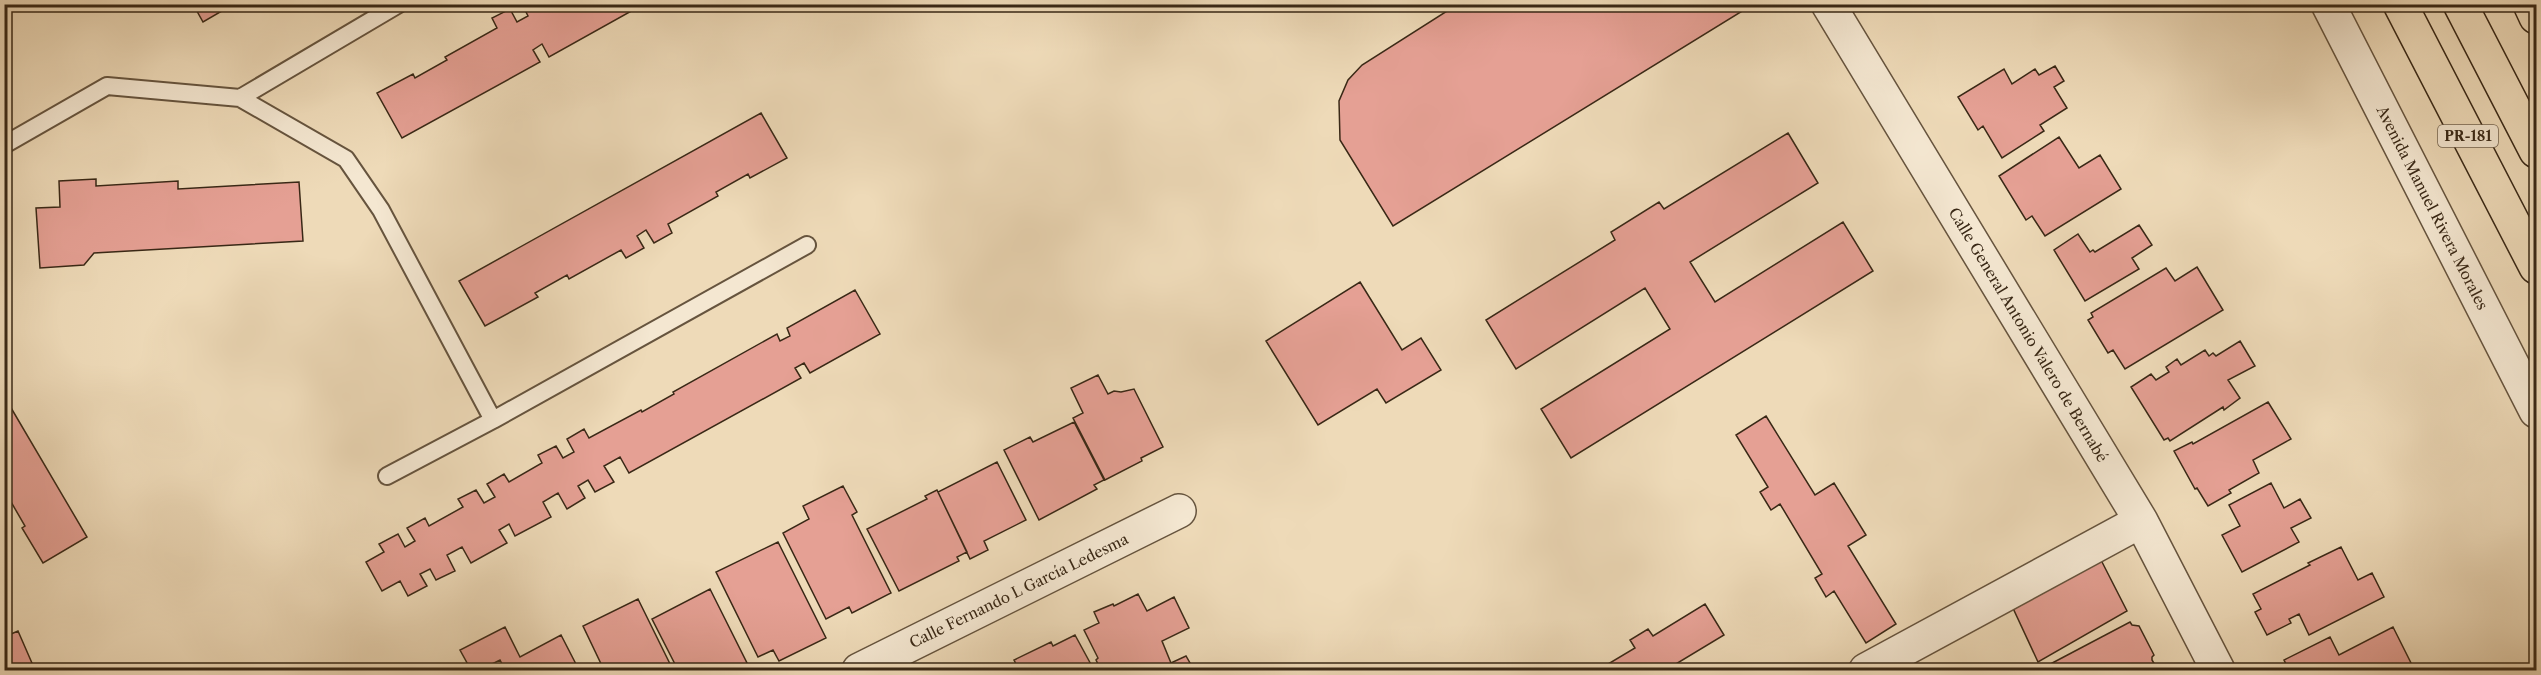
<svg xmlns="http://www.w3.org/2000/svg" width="2541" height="675" viewBox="0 0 2541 675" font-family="'Libre Caslon Text',serif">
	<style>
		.building { fill: #e5a094; stroke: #392816; stroke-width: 1.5 }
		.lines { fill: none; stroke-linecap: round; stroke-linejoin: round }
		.lane-casing { stroke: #66543e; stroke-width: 20 }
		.street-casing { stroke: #66543e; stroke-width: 36 }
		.highway-casing { stroke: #392816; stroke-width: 36 }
		.lane { stroke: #f4e7d1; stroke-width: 16 }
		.street { stroke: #f4e7d1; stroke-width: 33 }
		.highway { stroke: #eedab8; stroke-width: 33 }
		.labels { text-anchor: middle; stroke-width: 6; stroke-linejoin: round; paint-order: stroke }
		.shield { fill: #f4e7d1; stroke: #71614e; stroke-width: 1.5 }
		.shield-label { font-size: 14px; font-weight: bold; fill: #392816 }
		.street-label { font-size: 15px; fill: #392816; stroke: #f4e7d1 }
	</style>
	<rect width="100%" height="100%" fill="#eedab8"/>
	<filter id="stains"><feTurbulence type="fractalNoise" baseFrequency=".00333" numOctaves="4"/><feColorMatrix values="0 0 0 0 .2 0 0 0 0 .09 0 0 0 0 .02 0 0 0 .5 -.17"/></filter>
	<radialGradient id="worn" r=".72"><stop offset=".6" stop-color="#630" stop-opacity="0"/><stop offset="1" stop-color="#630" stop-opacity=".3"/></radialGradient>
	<path class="building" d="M193,4H234L203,22Z
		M522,4H644L549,57L542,44L533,50L540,62L402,138L377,93L413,74L415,78L447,60L445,57L497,28L492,18L510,9L517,22L528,16Z
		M1458,4H1741L1744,10L1393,226L1340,140L1339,101L1348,80L1362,65Z
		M2055,66L2064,81L2054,87L2067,108L2040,125L2044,131L2002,158L1983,126L1978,130L1958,97L2004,69L2012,84L2035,69L2039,75Z
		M761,113L787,158L750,178L748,174L716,192L718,196L668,224L672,233L654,243L646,230L637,236L644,248L626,258L621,250L569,279L567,275L535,293L538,297L485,326L459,281Z
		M1788,133L1818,183L1690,262L1715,302L1843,222L1873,271L1571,458L1541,409L1670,329L1645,288L1516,369L1486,320L1615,240L1611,232L1659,202L1664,209Z
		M2059,137L2079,168L2100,155L2121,189L2045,236L2032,216L2026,220L1999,176Z
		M96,179V186L178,181V189L299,182L303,241L94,253L84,265L40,268L36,208L60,207L59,181Z
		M2139,225L2152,245L2132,258L2139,269L2085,301L2054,250L2078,234L2090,252L2093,250L2095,252Z
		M2197,267L2223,310L2125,369L2113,350L2108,353L2088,320L2093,317L2091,313L2166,268L2175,281Z
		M1360,282L1402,350L1421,338L1441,370L1386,403L1377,389L1318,425L1266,341Z
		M855,290L880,334L810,373L804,363L795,368L801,378L629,473L620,457L604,466L614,482L595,492L588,480L578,486L585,498L567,509L558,493L543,502L551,517L515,536L509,524L499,530L507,543L471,563L462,547L447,555L455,571L436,580L430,569L420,574L427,586L408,596L400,581L382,591L366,562L384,552L379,544L398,534L405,547L415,541L407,528L425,518L429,526L463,507L458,499L476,490L484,503L495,497L487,484L504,474L509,482L542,463L538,455L556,446L563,458L574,452L567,439L584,429L589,438L641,410L642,412L674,394L673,392L777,334L780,341L790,336L787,328Z
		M2240,341L2255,366L2228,380L2240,398L2224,410L2223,407L2170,441L2168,438L2164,440L2131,387L2151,374L2156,380L2169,372L2166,367L2177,359L2181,365L2205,350L2209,356L2213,353L2216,356Z
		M1098,375L1108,394L1114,391L1121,392L1134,389L1163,447L1141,458L1142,461L1105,480L1073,418L1083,413L1071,388Z
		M7,401L87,537L43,563L22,528L25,526L7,495L4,496V403Z
		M2268,402L2291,439L2253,460L2259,473L2229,490L2231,493L2208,506L2197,488L2195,489L2174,451L2192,442L2193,444Z
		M1766,416L1815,495L1834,483L1866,535L1848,546L1896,624L1866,643L1834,591L1826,597L1815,578L1822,574L1780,504L1771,510L1760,492L1768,487L1736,435Z
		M1074,422L1104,480L1094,485L1097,489L1039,520L1004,450L1030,437L1033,442Z
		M997,462L1026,520L984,541L988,550L970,559L938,492Z
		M2271,483L2284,508L2300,499L2311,518L2291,528L2299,542L2242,572L2222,535L2240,526L2229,505Z
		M843,486L857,512L852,515L891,593L852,613L849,607L826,619L783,533L809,519L803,506Z
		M937,490L967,552L957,557L959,561L899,591L867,529L927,499L925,496Z
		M778,542L826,638L779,661L773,650L758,657L716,572Z
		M2341,547L2358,580L2372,573L2384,597L2309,635L2299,614L2289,619L2291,623L2267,635L2255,612L2261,609L2253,594L2310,565L2308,563Z
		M2101,560L2127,611L2038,662L2012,606Z
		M710,589L747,663L732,670H678L652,619Z
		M1138,594L1147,611L1174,597L1189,628L1162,641L1171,663L1186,656L1194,670H1101L1096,660L1098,658L1084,630L1099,623L1094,612L1113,604L1114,606Z
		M638,599L673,670H604L583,626Z
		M1705,604L1724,635L1666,670H1598L1635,648L1630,640L1648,629L1653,636Z
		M2130,622L2132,625L2139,626L2154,655L2152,657V660L2158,670H2039Z
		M505,627L520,657L561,635L579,670H505L500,660L480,670H471L460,650Z
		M2393,627L2413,667L2407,670H2289L2284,660L2330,637L2339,655Z
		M18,631L35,670H4V637Z
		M1075,635L1094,670H1014L1012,666L1016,664L1014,660L1051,642L1053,646Z"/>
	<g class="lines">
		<g class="lane-casing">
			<path id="lane" d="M399,4L240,98L346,159L381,210L493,420L807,245
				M4,145L107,86L240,98
				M387,476L493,420"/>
		</g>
		<g class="street-casing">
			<path id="street" d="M1828,4L2141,521L2218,670
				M2328,4L2536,411
				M859,670L1179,511
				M1866,670L2141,521"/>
		</g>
		<g class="highway-casing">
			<path id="highway" d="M2400,4L2536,267
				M2460,4L2536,151
				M2530,4L2536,17"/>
		</g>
		<use href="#lane" class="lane"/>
		<use href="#street" class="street"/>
		<use href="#highway" class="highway"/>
	</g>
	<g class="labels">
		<rect class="shield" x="2438" y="125" width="60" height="22" rx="4.5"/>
		<g class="shield-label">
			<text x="2468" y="141">PR-181</text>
		</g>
		<g class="street-label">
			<text transform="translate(2432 208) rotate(63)" y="5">Avenida Manuel Rivera Morales</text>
			<text transform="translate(2028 335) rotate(59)" y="5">Calle General Antonio Valero de Bernabé</text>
			<text transform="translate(1019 591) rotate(-26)" y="5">Calle Fernando L García Ledesma</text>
		</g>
	</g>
	<rect width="2541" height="675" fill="none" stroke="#eedab8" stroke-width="24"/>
	<rect x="6" y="6" width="2529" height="663" fill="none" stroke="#392816" stroke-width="3"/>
	<rect x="12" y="12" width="2517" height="651" fill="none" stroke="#392816" stroke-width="1.5"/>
	<rect width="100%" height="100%" filter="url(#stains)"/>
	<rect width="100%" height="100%" fill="url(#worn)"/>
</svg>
